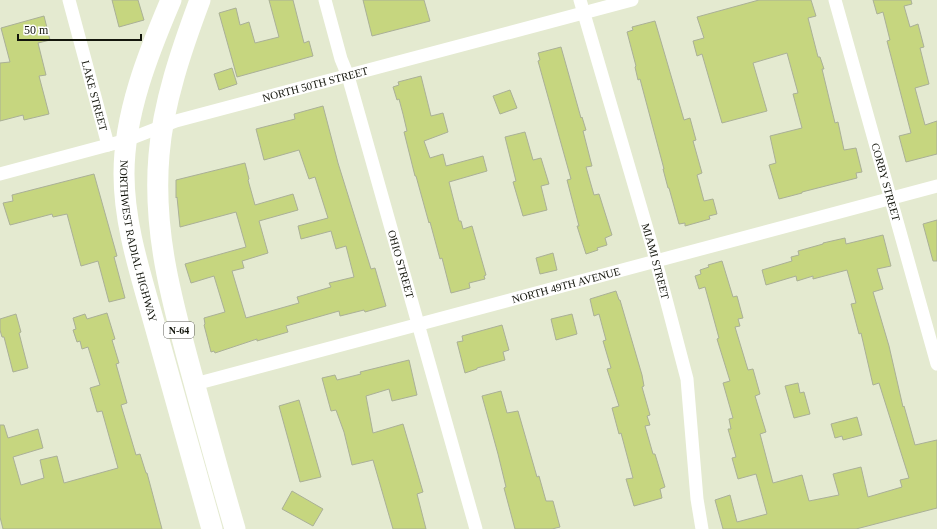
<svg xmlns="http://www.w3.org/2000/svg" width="937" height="529" viewBox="0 0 937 529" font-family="'Times New Roman',serif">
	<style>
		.building { fill: #c6d67f; stroke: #aab097 }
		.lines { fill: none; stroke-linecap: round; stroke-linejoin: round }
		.street { stroke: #fff; stroke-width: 13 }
		.primary { stroke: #fff; stroke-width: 21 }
		.labels { text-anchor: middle; stroke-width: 3.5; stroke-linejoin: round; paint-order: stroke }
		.shield { fill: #fff; stroke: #5a5b55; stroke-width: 1 }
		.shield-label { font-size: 10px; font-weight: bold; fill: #13150c }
		.street-label { font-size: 11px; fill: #13150c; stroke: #fff }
	</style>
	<rect width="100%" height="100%" fill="#e4ead0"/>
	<path class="building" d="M112,0H138L144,20L119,27Z
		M269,0H293L304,43L309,41L313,56L237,77L219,13L236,8L240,25L249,22L255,43L279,37Z
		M363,0H424L430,21L372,36Z
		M759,0H811L816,16L808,18L818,57H820L824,69H822L835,123L838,122L844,150L856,148L862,172L856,173L857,178L802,192V193L779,199L769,165L776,163L770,136L802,128L793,94L798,93L787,53L753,63L767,111L722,123L702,54L697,56L693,41L704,38L697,17Z
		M873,0H911L912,4L904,6L910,27L918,24L924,47L920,48L929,84L915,88L925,125L937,121V154L906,162L899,136L911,133L887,41L890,40L883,12L877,14Z
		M44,16L50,40L38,43L46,75L39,76L49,114L24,120L23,115L0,121V63L10,62L1,28Z
		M655,21L684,120L690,118L696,140L693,141L702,173L697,175L704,201L713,199L717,214L709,216L710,219L685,226V223L679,224L669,188H668L663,169H664L640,79L638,80L635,67L636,66L627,32L633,30L632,27Z
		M561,47L581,118L582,117L586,130L583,131L592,166L586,167L594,195L599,194L612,235L605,238L607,245L597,248L598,250L586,254L577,226H579L567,180L571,179L538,61L540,60L538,53Z
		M232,68L237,84L219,90L214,74Z
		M421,76L431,116L443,113L448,132L424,141L430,158L443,154L446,166L483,156L487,171L449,182L459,221H461L463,229L472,226L486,275L484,276L485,279L469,283L470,288L451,293L442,258L440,259L430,222L429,223L416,176H415L404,132L407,131L403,114L399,99L397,100L393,87L399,85L398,82Z
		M510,90L517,108L500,114L493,96Z
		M323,106L338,163L371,269L375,268L386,306L365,312L364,310L340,316L339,311L286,326L288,332L257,341V339L215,353L214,351L211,352L204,325L205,324L204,318L225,312L214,276L191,283L185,264L246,247L236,212L180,227L177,197L176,198V180L245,163L249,179L248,180L255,205L293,194L298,210L259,221L268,253L242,261L244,268L232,271L246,318L299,303L297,297L331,287L329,283L354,277L346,246L336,249L331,231L301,239L298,226L328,218L315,177L309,179L299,150L264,160L256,129L295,119L294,114Z
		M525,132L533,160L541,158L549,184L541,186L547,210L523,216L513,182L516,181L505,137Z
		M94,174L117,256L114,257L125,298L109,302L98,261L81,266L67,214L53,217L52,214L10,225L3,203L13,201L12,195Z
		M937,220V261H933L923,224Z
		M883,235L891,266L877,269L883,289L873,292L889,346L903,407L904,406L915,445L937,440V508L856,529H723L715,500L730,495L737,522L767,514L756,474L738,479L732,458L736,457L728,429H731L729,419L733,418L723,383L730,381L717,339L719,338L705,287L699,289L695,276L701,274L700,270L709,267L708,265L722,261L733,297L737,296L743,318L738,319L740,326L735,327L748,370L753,369L760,394L755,396L766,432L760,434L773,483L802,475L809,501L839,495L833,474L861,467L868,497L902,487L900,480L909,478L879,383L873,385L861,333L859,334L851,304L856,303L847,270L813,279V276L797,281L796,276L766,285L762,270L792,261L791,257L799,255L798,251L823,244V243L845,238L846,244Z
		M553,253L557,270L540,274L536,258Z
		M616,291L619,300H620L642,375L644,386L642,387L650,415L647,416L650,425L645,426L653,454H655L665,487L660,489L662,498L634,506L626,479L633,478L621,433L619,434L612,408L619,406L607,369L611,368L603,341L606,340L599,314L594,316L590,299Z
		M107,313L115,339L112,340L119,363L116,364L127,403L121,405L136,455L140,454L146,473H147L162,529H3L0,517V425H4L8,438L38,429L43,448L13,457L21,485L44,478L40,460L57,456L64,483L118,468L102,411L97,412L90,388L100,385L88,347L82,349L80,341L77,342L73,330L76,329L73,318L85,314L87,319Z
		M16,314L21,332L19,333L28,368L13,372L4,337H2L0,330V319Z
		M572,314L577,334L556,340L551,319Z
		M502,325L509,350L503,352L505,360L477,368V369L465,373L457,342L463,341L462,336Z
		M409,360L417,395L392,401L389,389L366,396L373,433L403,424L423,492L417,494L426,529H393L373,460L352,465L344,432L336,410L331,411L322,378L335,375L337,380L361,374L360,372Z
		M798,383L800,393L804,392L810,414L794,418L785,386Z
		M501,391L507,413L518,411L537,477L539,476L546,501H553L560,527L552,529H515L504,488L506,487L498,454L482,396Z
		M299,400L321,477L300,482L279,406Z
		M857,417L862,435L843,440L842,436L835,438L831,424Z
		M292,491L323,509L313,526L282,509Z"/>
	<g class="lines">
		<g class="street">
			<path id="s1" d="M69,0L108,145"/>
			<path id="s2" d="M325,0L341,59L348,76L476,529"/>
			<path id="s3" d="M580,0L652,246L687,379L697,499L702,529"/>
			<path id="s4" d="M835,0L937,364"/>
			<path id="s5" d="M0,174L127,140L176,121L632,0"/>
			<path id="s6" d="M195,384L937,186"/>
		</g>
		<g class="primary">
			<path id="s7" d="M171,0C148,54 124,114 124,174C124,224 140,272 153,319C172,389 192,459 212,529"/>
			<path d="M200,0C182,48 163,103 159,155C152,235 174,309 195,386C208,434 221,481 235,529"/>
		</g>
	</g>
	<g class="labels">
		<rect class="shield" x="164" y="322" width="30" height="16" rx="3"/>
		<g class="shield-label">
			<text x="179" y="334">N-64</text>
		</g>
		<g class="street-label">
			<text dy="4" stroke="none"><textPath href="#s5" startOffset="328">NORTH 50TH STREET</textPath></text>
			<text dy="4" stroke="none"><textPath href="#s1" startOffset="99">LAKE STREET</textPath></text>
			<text dy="4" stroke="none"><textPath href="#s4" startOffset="189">CORBY STREET</textPath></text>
			<text dy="4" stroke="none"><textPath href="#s7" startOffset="250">NORTHWEST RADIAL HIGHWAY</textPath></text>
			<text dy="4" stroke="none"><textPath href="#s3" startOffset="272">MIAMI STREET</textPath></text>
			<text dy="4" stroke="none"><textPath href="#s2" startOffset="275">OHIO STREET</textPath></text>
			<text dy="4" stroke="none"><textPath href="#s6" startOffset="384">NORTH 49TH AVENUE</textPath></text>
		</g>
	</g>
	<path d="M18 34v6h123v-6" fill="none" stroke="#13150c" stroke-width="2"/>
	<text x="24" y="34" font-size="12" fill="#13150c" stroke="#ffffff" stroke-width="3" paint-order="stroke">50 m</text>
</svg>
